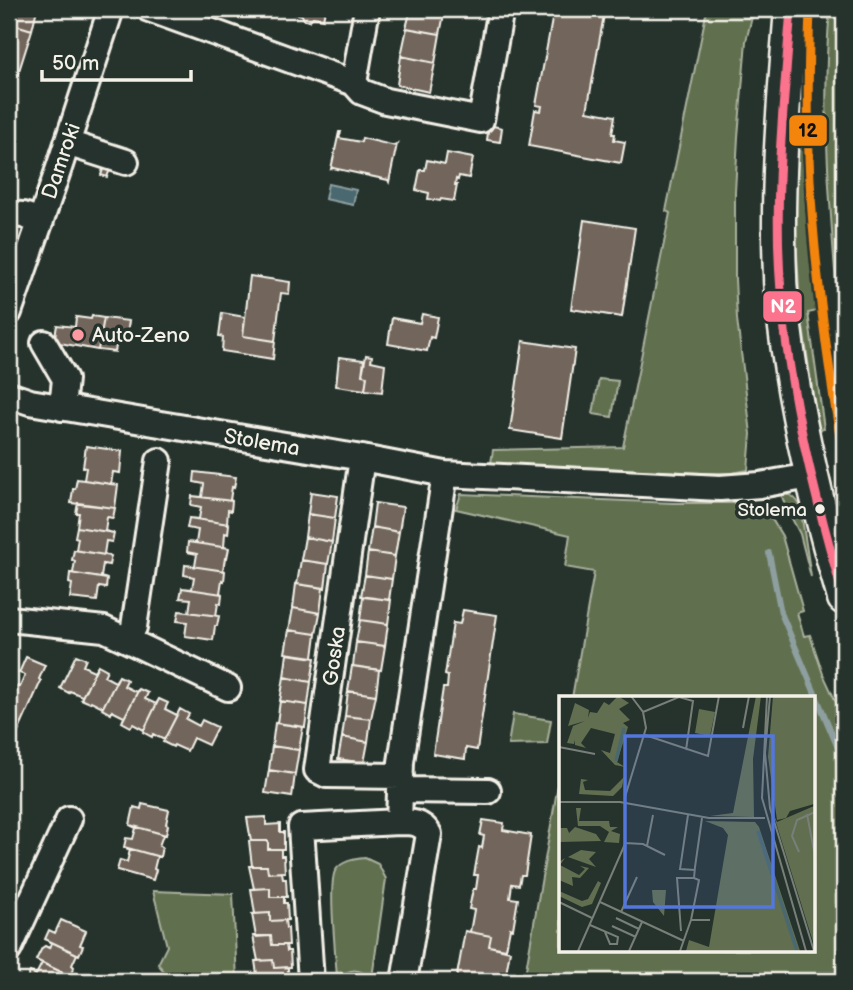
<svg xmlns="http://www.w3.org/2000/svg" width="853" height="990" viewBox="0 0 853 990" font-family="'Balsamiq Sans',sans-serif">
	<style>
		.green { fill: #616f50; stroke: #aab09c; stroke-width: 2 }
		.water { fill: #4a6870; stroke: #8e9fa0; stroke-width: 2 }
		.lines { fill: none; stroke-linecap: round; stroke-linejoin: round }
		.stream { stroke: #8e9fa0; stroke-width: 6 }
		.building { fill: #72665c; stroke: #f4f1e8; stroke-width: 2 }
		.minor-casing { stroke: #f4f1e8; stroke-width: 30 }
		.major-casing { stroke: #f4f1e8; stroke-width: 37 }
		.minor { stroke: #26332d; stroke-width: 24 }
		.major { stroke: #26332d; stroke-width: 32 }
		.bus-1-casing { stroke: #26332d; stroke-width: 14 }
		.bus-1 { stroke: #fc738d; stroke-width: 9 }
		.tram-1-casing { stroke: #26332d; stroke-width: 14 }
		.tram-1 { stroke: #f3850d; stroke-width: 9 }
		.poi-dot { fill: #ff9aa2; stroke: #26332d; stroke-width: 2.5 }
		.bus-dot { fill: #f4f1e8; stroke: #26332d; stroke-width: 2.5 }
		.labels { text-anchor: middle; stroke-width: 7; stroke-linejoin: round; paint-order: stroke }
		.bus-label { font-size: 19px; fill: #f4f1e8; stroke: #26332d; text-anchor: end }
		.street-label { font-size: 21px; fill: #f4f1e8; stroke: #26332d }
		.poi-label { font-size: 21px; fill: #f4f1e8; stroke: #26332d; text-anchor: start }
		.inset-river { fill: none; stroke: #4a6870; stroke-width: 3.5 }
		.inset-road { fill: none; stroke: #787f78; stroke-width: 2 }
		.view { fill: #5377dc; fill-opacity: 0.15; stroke: #5377dc; stroke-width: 3.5 }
		.inset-edge { fill: none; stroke: #f4f1e8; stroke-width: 3.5 }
		.line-badge { stroke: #26332d; stroke-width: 2.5 }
		.badge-label { font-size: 19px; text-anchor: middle; font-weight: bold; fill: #fff }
		.pale-badge-label { font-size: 19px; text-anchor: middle; font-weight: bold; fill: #111 }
	</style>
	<rect width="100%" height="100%" fill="#26332d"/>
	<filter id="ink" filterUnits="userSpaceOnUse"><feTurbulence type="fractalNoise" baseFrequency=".0143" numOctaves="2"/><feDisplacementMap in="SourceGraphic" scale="14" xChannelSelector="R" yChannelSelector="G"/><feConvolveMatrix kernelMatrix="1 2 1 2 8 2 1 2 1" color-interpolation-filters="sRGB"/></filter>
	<g filter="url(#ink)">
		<path class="green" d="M707,9H754L746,41L738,137L735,192V279L737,319L751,434L748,470L733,473H703L491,463L493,450L623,447L670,213L666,211Z
			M806,9C804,67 801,124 804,182C806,225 812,268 817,311L808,313L824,429L818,430L800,306L795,219V123Z
			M830,9H844V306L838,308C830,209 821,108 830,9Z
			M599,379L618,381L612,417L593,414Z
			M461,494L673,503H730L751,502L773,521L782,536L803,611L797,613L804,636L810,635L823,674L838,706L844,724V981H524L561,767V950H813V698H572L594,572L565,567L570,535L456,509Z
			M781,494C791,494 795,497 800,505L811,577L800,534L786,507Z
			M513,714L551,720L547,744L508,745Z
			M365,858L378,864L386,879L372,978C358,968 351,968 337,978C336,958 328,885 335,871C341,861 354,859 365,858Z
			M153,891L233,894L237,981H172L158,964L167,946Z"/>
		<path class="water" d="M328,184L356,190L353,205L325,199Z"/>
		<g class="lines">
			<path class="stream" d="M769,553L781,613L844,762"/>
		</g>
		<path class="building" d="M9,9H37L32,30L9,23Z
			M293,9H330V11L325,10L323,19L313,17L309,21L304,20L302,15L292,13Z
			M411,9H445L440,34L406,28Z
			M554,9H605L587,111L615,116L612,134H615L614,140L625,142L621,163L529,146L535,110L541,111L542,106L536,105Z
			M9,23L32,30L18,74L9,71Z
			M407,28L440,34L435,63L401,56Z
			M401,56L435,63L429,92L397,85Z
			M9,71L18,74L9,98Z
			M489,125L502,128L500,142L487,140Z
			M339,132H341L339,138L361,142L362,138L395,146L397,144L389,182L388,180L333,168L331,169Z
			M447,153L473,158L469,178L459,176L458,180L456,179L455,185H457L454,201L441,199L440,201L428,199L429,193L416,190L420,170H425L427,160L445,164Z
			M105,164L111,167L107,177L101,175Z
			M584,220L635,228L622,317L571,309Z
			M250,276L290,282L289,294L281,293L275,341L243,336Z
			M222,313L245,317L243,336L275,341L273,359L222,351L223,337L219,336Z
			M422,314L438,317L434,338L430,337L427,351L388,344L392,318L420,323Z
			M92,316L104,318L98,350L54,342L57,325L75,327L76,317L91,319Z
			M104,318L129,321L126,341L117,340L115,352L98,350Z
			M523,341L575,349L562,438L510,430Z
			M366,355L372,356L371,361L385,364L382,392L365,390L367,376L362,375Z
			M339,357L364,360L362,375L367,376L365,390L336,386Z
			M86,446L122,451L120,473L113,472L111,484L84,480L86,468L83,467Z
			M195,472L236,477L234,488L232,487L230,500L232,501L192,496L202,497L204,484L194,482Z
			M77,479L118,485L115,508L71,503L73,489H75Z
			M311,492L338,496L335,518L308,514Z
			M192,496L232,501L231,511L228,510L227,523L229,524L189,518L199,519L201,507L191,505Z
			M78,503L115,508L113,518L107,517L105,531L114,533L77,527L79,513H76Z
			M375,503L403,507L399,532L372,527Z
			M308,514L335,518L332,542L305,537Z
			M189,518L229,524L228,534L225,533L224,547L229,548L188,542L196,543L198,530L187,528Z
			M77,527L114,533L112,542L106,541L104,554L111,556L74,550H76L78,538L75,537Z
			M372,527L399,532L395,556L368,552Z
			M305,537L332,542L328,564L301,560Z
			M188,542L229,548L227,558H225L223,570L225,571L185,565L195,566L197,554L187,552Z
			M74,550L111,556L109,565L103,564L101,577L107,579L70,573H73L75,561L72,560Z
			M368,552L395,556L392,579L365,575Z
			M301,560L328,564L325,588L297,584Z
			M185,565L225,571L224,581L222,580L220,593L222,594L182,588L192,589L194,577L184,575Z
			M70,573L107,579L106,588L99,587L97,601L70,598L72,584L69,583Z
			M365,575L392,579L389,600L361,596Z
			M296,584L323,588L320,613L293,608Z
			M182,588L222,594L221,604L218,603L216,616H219L179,611L189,612L191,599L180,598Z
			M363,597L391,600L388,624L360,620Z
			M293,608L320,613L316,634L289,630Z
			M463,610L497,615L477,750L466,748L465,759L433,754L443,688H447L448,676L445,675L453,623L460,624Z
			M179,611L219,616L217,626H215L213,640L185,636L187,622L177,621Z
			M360,620L388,624L385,646L356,642Z
			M289,630L316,634L313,657L285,653Z
			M356,642L385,646L381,670L353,666Z
			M287,654L315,658L311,682L284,677Z
			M76,655L86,659L83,666L94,671L98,665L81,699L82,696L70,691L69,693L60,688Z
			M26,657L45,665L39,679L41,681L16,737L9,734V712L13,703L10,701L17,686L20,687L25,675L19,673Z
			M98,665L107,670L104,676L115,682L119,676L102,709L103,707L91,701L90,703L81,699Z
			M352,666L379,670L376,695L348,691Z
			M119,676L127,680L124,686L136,692L139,689L122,722L124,717L112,711L111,714L102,709Z
			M284,677L311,682L308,705L280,701Z
			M139,689L148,693L145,699L156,704L159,699L143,732L144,730L133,724L131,727L122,722Z
			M348,691L376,695L371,719L345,716Z
			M159,699L168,703L165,709L177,715L164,740L153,734L152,737L143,732Z
			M280,701L308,705L305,727L277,723Z
			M180,709L189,714L186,719L199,726L202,720L217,727L208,745L193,738L187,751L174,745L173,747L163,742Z
			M345,716L371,719L368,742L342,737Z
			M275,723L303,727L299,750L272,746Z
			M342,737L368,742L364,763L338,759Z
			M272,746L299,750L295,774L269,770Z
			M269,770L295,774L292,797L265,793Z
			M142,804L169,810L166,824L168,825L166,835L130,825L134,807L141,809Z
			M266,817V825L280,824V832H284V849H268V841H251L247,818Z
			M483,820L504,823L503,830L531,835L525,875H521L519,885L512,884L510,898L518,899L513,929L510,928L506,949L489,946L491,936L470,932L474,910L469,909L473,889H476L478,875H474L479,847L482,848L484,836L480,835Z
			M130,825L166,835H163L159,846L162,847L160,857L124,847L126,838L133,839L136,828Z
			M249,841H268V849H281V856H284L285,872L268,873L267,866H252Z
			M124,847L160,857H157L154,869L156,870L153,880L117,870L120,860L127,862L130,850Z
			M249,866H267L268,873L282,872L283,879H286L287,897H270V888L254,889Z
			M270,888V897H284V903H287L288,920L270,921V913L255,914L251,889Z
			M270,913V921L285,920L286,928H288L289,945H272L271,936L256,937L252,914Z
			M61,920L86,931L80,945L83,946L79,955L45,939L49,930L55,933Z
			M465,931L491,936L489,946L510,951L505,980L496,979V981H456Z
			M253,936H271L272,945H286L287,951H290L291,967L274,968L273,960L258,961Z
			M45,939L79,955L77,954L72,965L74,967L70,976L36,960L42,948L45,946L49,948L51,943Z
			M36,960L44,964L70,976L67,975L64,981H26L30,972L36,975L42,963Z
			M273,960L274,968L288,967V975L291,974L292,981H258L255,961Z"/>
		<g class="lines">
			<g class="minor-casing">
				<path id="minor" d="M149,9L354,83L362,92L386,101L481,120L501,9
					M354,83L367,9
					M67,143L126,162
					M9,214L23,215L41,221
					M9,312L59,168L111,9
					M44,343L65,379L62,408
					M9,395L30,402L362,458L445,474L720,488L760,485L810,476
					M362,458L317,770L327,775L401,776
					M9,619L104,629L228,688
					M128,640L134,627L159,461
					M400,790L488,791
					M9,949L69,819
					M311,981L301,827L399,822
					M404,981L429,834C422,822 412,822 399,822L401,762L445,474"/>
			</g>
			<g class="major-casing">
				<path id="major" d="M791,9C784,97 776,186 780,275C780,293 783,310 785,328C796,420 818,509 844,598"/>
			</g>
			<use href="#minor" class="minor"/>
			<use href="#major" class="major"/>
			<g class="bus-1-casing">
				<path id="bus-1" d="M791,9C784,102 773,197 781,291C789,395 815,498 844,598"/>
			</g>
			<use href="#bus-1" class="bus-1"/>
			<g class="tram-1-casing">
				<path id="tram-1" d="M810,9C808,66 807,123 810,180C815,274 828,367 844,460"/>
			</g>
			<use href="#tram-1" class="tram-1"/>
		</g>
	</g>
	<circle class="poi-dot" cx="78" cy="335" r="7"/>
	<circle class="bus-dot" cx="820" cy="509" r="6"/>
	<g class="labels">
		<g class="bus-label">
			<text x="807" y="516">Stolema</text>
		</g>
		<g class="street-label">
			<text transform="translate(61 161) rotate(-71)" y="7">Damroki</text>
			<text transform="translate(262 442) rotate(10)" y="7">Stolema</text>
			<text transform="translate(334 656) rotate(-82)" y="7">Goska</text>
		</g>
		<g class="poi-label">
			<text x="92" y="342">Auto-Zeno</text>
		</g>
	</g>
	<g transform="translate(559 696)">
		<rect width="256" height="256" fill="#26332d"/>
		<path d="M59,0L70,7L60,13L71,24L64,27L69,31L58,66L66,71L56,69L42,54L51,57L56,38L32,32L22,47L27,52L16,49V44L15,48L8,47L14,30L26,25L9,30L16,7L30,14L29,22L31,16L38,17L45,6L50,9ZM197,0H202L194,63L195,121L151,120L174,117ZM214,0H256L255,108L231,115L227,122L218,124L209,61ZM140,13L156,16L151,40L136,37ZM65,81L63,91L54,100L20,98L22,83L29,84L24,86L26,94L51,95ZM255,110V249L214,117L218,126ZM17,112H22L20,125H50L51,131H59L52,135L61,138L60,147L45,146L50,136L41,130H19ZM146,125L196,126L200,131L241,255H127L130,244L150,251L169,139L164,132ZM16,131L37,138L42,145L0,146V132H8L10,137ZM22,154L37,156L30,163L37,171L9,161ZM6,162L1,169L20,179L26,173L21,170L30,172L21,182L13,181L14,190L0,184V166ZM39,185L42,187L33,208L23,211L0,200V195L23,205L29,203ZM93,194H107L105,220L94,206Z" fill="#616f50"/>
		<path class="inset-river" d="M57,65L65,32M199,135L238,255"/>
		<path class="inset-road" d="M208,0L203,102L247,255M211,0L206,57L211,112L255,255M84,16L120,1L134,5L127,54M184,32L190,0M86,39L149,60L160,0M0,51L36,58M0,106H61L150,122H206M248,118L256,160M129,119L121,173L136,174M66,147L84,148L106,159M88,150L94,119M240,156L233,140L238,124L256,116M0,206L33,222M41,206L125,245M62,216L78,181M57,222L80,233M132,224L140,184L135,182L136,171L143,122M31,229L59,241L58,248H51L46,236M53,230L77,241M122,235L118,182H135M19,255L66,148V101L87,32L84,16L72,0M70,255L83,226M121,255L132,224H151"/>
		<path class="view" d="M66,40H214V211H66Z"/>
		<rect width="256" height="256" class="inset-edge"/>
	</g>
	<g class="line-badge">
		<rect x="788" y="114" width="40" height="33" rx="7" fill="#f3850d"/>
		<rect x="762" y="290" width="41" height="33" rx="7" fill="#fc738d"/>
	</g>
	<g class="badge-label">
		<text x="783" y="313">N2</text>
	</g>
	<g class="pale-badge-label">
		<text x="808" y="137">12</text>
	</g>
	<rect width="853" height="990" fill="none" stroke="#26332d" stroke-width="35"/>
	<rect x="18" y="18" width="818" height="955" fill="none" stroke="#f4f1e8" stroke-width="2.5" filter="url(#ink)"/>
	<path d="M42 70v10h149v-10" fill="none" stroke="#f4f1e8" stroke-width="3.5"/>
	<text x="52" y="70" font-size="21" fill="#f4f1e8" stroke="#26332d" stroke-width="5" paint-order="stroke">50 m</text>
</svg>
